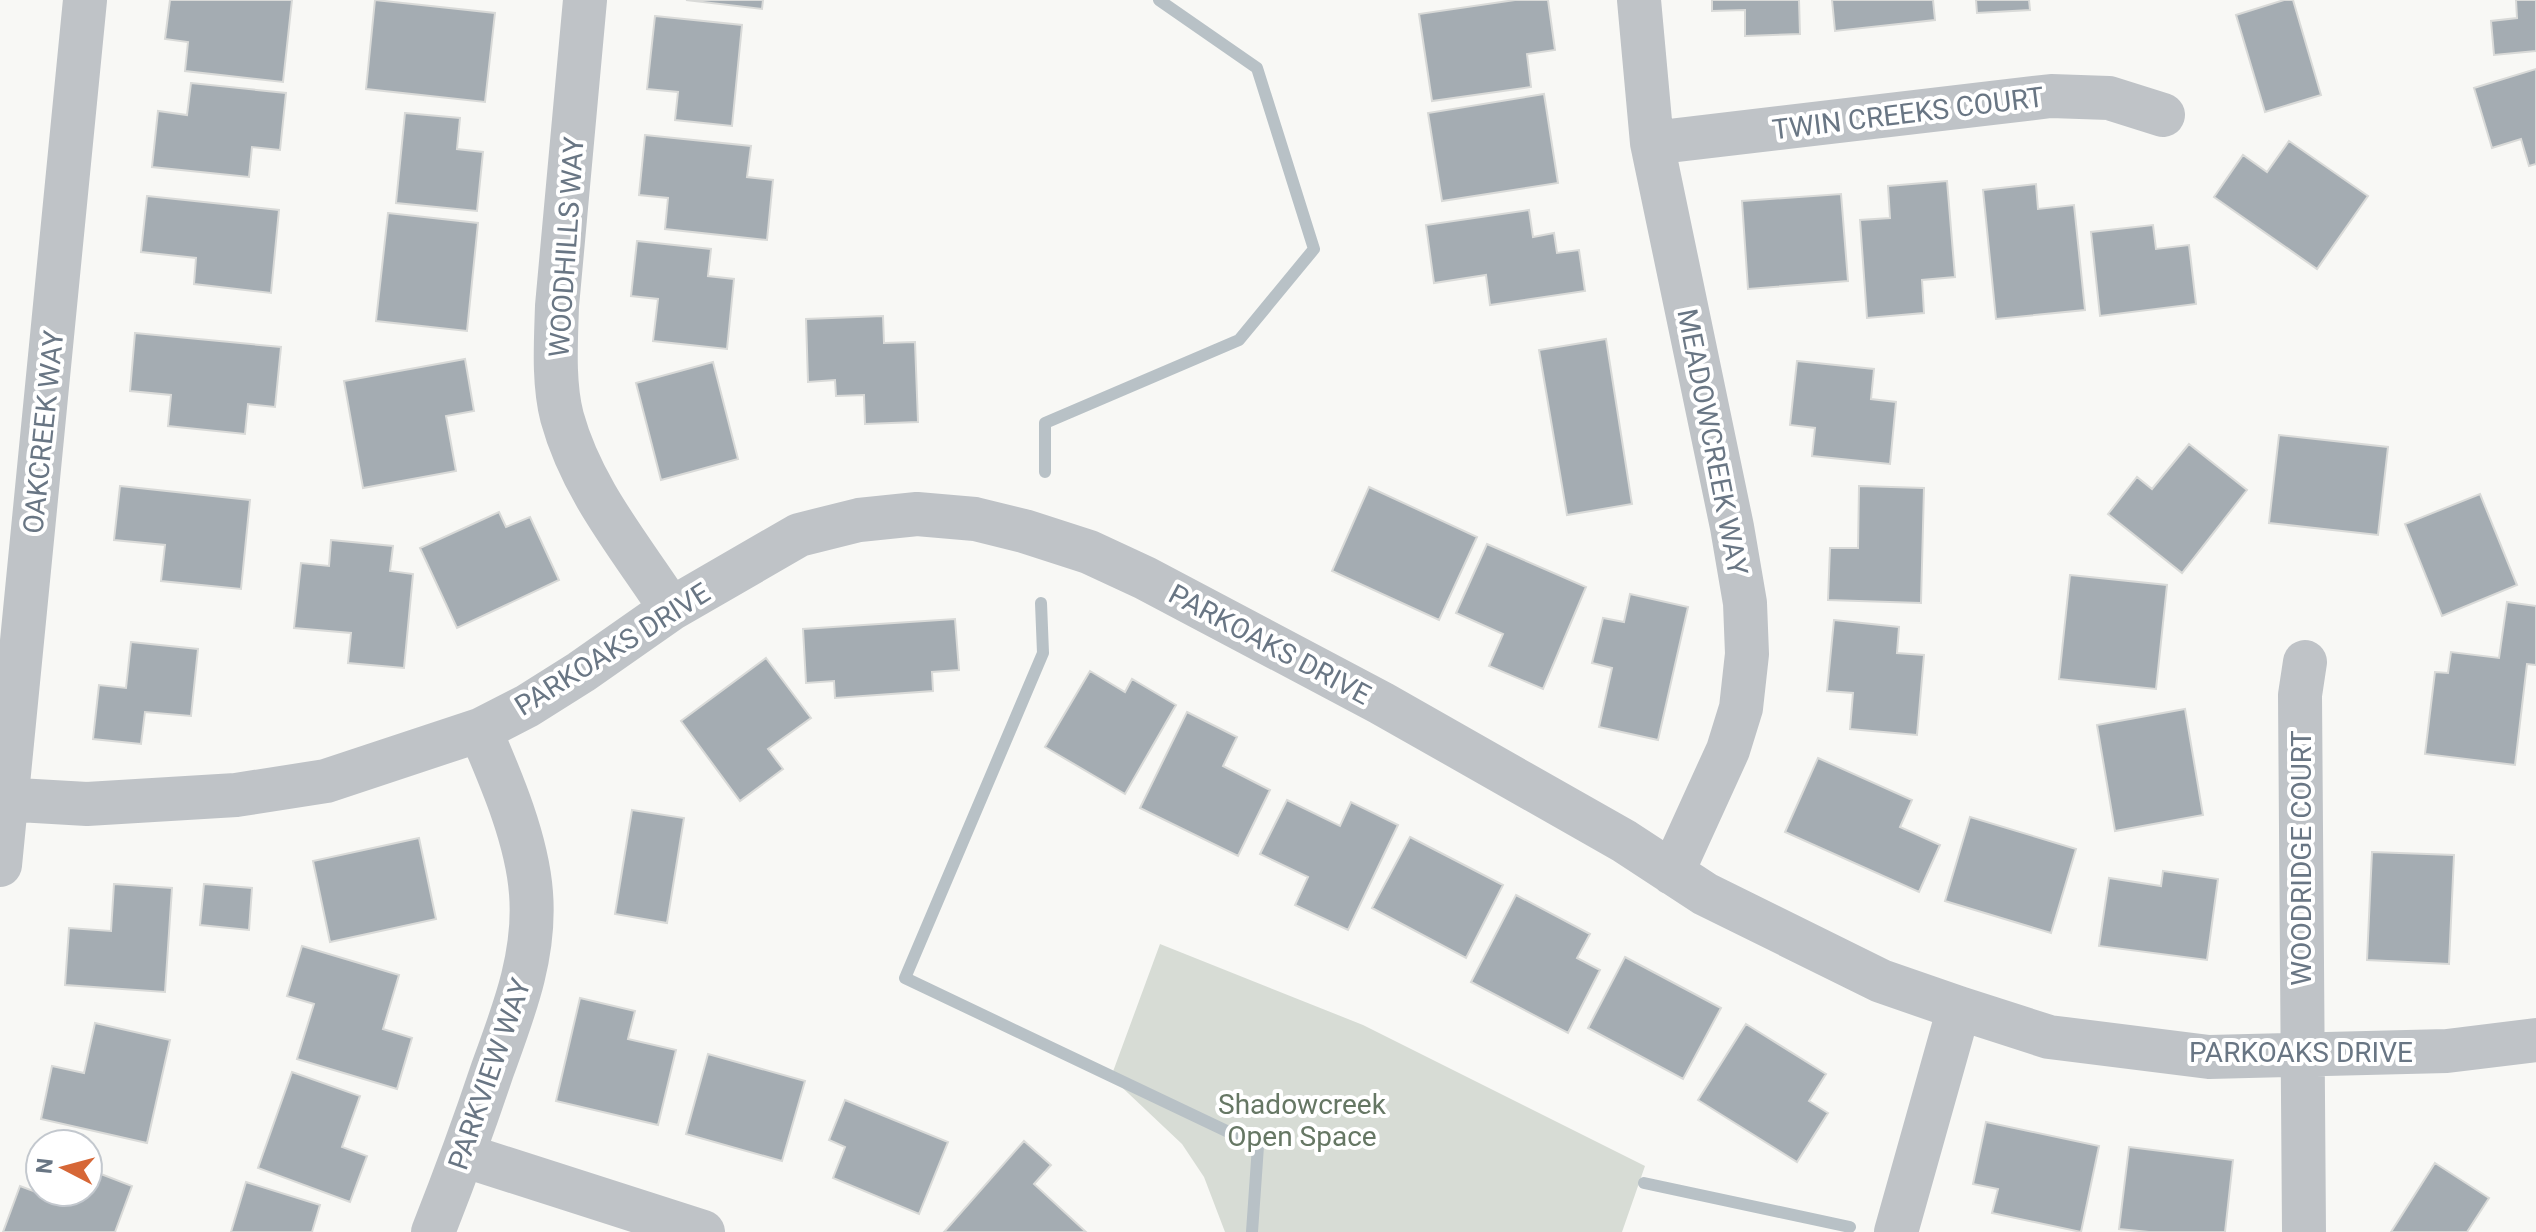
<svg xmlns="http://www.w3.org/2000/svg" width="2536" height="1232" viewBox="0 0 2536 1232" font-family="Roboto,sans-serif">
	<style>
		.green { fill: #d7dcd5 }
		.lines { fill: none; stroke-linecap: round; stroke-linejoin: round }
		.stream { stroke: #b8c1c6; stroke-width: 12 }
		.building { fill: #a4acb2; stroke: #d9dad8; stroke-width: 2 }
		.minor { stroke: #bfc3c7; stroke-width: 44 }
		.labels { text-anchor: middle; stroke-width: 8; stroke-linejoin: round; paint-order: stroke }
		.street-label { font-size: 28px; fill: #697684; stroke: #fff }
		.park-label { font-size: 28px; fill: #667764; stroke: #fff }
	</style>
	<rect width="100%" height="100%" fill="#f8f8f5"/>
	<path class="green" d="M1160,944L1363,1025L1645,1166L1622,1232H1225L1204,1177L1182,1144L1111,1077Z"/>
	<g class="lines">
		<path class="stream" d="M1045,472V423L1239,340L1314,249L1257,68L1159,0
			M1041,603L1043,653L905,978L1258,1146L1252,1232
			M1644,1183L1850,1227"/>
	</g>
	<path class="building" d="M170,0H292L283,82L185,71L188,42L165,39Z
		M375,0L495,13L485,102L366,89Z
		M686,0H763L762,9Z
		M1515,0H1548L1555,50L1527,54L1531,87L1432,101L1419,14Z
		M1712,0H1799L1800,34L1745,36V10L1712,11Z
		M1832,0H1933L1935,20L1835,31Z
		M1976,0H2029L2030,10L1977,13Z
		M2284,0H2293L2321,95L2265,112L2236,15Z
		M2516,0H2536V51L2494,55L2491,21L2517,18Z
		M655,16L742,25L732,126L675,120L678,92L647,89Z
		M2536,69V164L2529,166L2521,139L2492,148L2474,88Z
		M191,83L286,93L280,150L252,147L249,177L152,167L158,111L187,115Z
		M1544,94L1558,183L1442,201L1428,113Z
		M405,113L460,118L457,149L483,152L477,211L396,203Z
		M645,135L751,146L747,177L773,180L767,240L665,229L668,198L639,195Z
		M2289,141L2368,196L2317,269L2214,197L2243,155L2267,172Z
		M1947,181L1955,277L1922,280L1924,313L1867,318L1860,220L1890,218L1888,186Z
		M2036,184L2038,209L2074,205L2085,310L1996,319L1983,190Z
		M1841,194L1848,281L1748,289L1742,201Z
		M147,196L279,210L271,293L194,284L196,258L141,252Z
		M1529,210L1533,237L1554,233L1557,253L1579,250L1585,291L1490,305L1486,275L1434,283L1426,225Z
		M388,213L478,223L467,331L376,321Z
		M2153,225L2156,249L2189,245L2196,304L2100,316L2091,232Z
		M637,241L711,249L708,276L734,279L727,349L653,341L658,299L631,296Z
		M883,316L884,343L915,342L918,422L865,424L864,395L836,396L835,380L808,382L806,319Z
		M135,333L281,347L275,407L248,404L245,434L168,426L171,395L130,391Z
		M1606,339L1632,504L1567,515L1539,350Z
		M465,359L474,411L446,416L456,471L363,488L344,381Z
		M1797,361L1874,369L1871,399L1896,402L1890,464L1812,456L1815,428L1790,425Z
		M713,362L738,459L661,480L636,383Z
		M2279,435L2388,447L2378,535L2269,523Z
		M2189,444L2247,490L2182,573L2108,514L2137,477L2152,489Z
		M120,486L250,500L241,589L161,581L165,545L114,540Z
		M1859,486L1924,488L1921,603L1828,600L1830,548H1858Z
		M1369,487L1477,537L1439,620L1332,571Z
		M2480,494L2517,585L2442,616L2405,524Z
		M499,512L506,527L530,517L559,580L457,628L420,548Z
		M331,540L393,546L390,571L413,574L404,668L348,663L351,633L294,628L301,563L329,566Z
		M1487,544L1586,587L1543,689L1489,666L1503,634L1456,613Z
		M2070,575L2167,585L2156,689L2059,679Z
		M1630,594L1688,607L1658,740L1599,727L1612,668L1592,663L1603,618L1624,622Z
		M2507,602L2536,606V665L2527,664L2515,765L2425,754L2435,672L2448,673L2451,652L2499,658Z
		M955,619L959,670L932,672L933,691L835,698L834,681L806,683L803,629Z
		M1834,620L1899,627L1897,653L1924,655L1917,735L1850,729L1853,693L1827,691Z
		M131,642L198,649L191,716L145,712L141,744L93,739L99,685L126,688Z
		M766,658L811,718L768,749L783,769L740,801L681,721Z
		M1090,671L1125,692L1132,679L1176,705L1125,794L1045,747Z
		M2185,709L2203,815L2115,831L2097,725Z
		M1187,712L1237,737L1223,766L1270,790L1238,856L1140,808Z
		M1818,758L1912,800L1900,827L1940,845L1919,892L1785,832Z
		M1287,800L1340,826L1351,802L1398,825L1348,930L1295,905L1308,877L1260,854Z
		M632,810L684,818L667,923L615,914Z
		M1970,817L2076,849L2051,933L1945,901Z
		M1410,837L1503,885L1466,958L1372,908Z
		M419,838L436,919L330,942L313,861Z
		M2372,852L2454,855L2449,964L2367,960Z
		M2163,871L2218,879L2207,960L2099,946L2109,878L2161,886Z
		M114,884L172,888L165,992L65,985L69,928L111,931Z
		M204,884L252,888L249,930L200,925Z
		M1516,895L1590,934L1577,958L1600,970L1568,1033L1471,982Z
		M302,946L399,975L383,1029L412,1038L397,1089L297,1059L314,1004L287,996Z
		M1625,957L1721,1008L1683,1079L1588,1028Z
		M580,998L635,1011L628,1039L676,1050L658,1125L556,1101Z
		M95,1023L170,1040L147,1143L41,1119L52,1066L84,1073Z
		M1746,1024L1826,1074L1809,1101L1828,1113L1797,1162L1698,1100Z
		M708,1054L805,1081L782,1161L686,1134Z
		M292,1072L360,1096L342,1147L367,1156L350,1202L258,1168Z
		M845,1100L948,1142L919,1214L833,1178L845,1147L829,1140Z
		M1986,1122L2099,1146L2081,1232L1992,1213L1998,1189L1973,1184Z
		M1024,1141L1051,1165L1034,1184L1086,1232H944Z
		M2129,1147L2233,1160L2225,1232H2149L2119,1229Z
		M2435,1163L2489,1198L2467,1232H2391Z
		M88,1169L132,1186L115,1232H3L20,1186L52,1198L54,1192H88Z
		M246,1182L320,1205L312,1232H231Z"/>
	<g class="lines">
		<path class="minor" d="M585,0L557,306C556,341 553,382 562,417C582,490 630,546 671,609
			M1639,0L1652,143L1732,527L1745,603L1747,654L1741,708L1728,750L1672,873
			M1652,143L2051,96L2109,98L2163,115
			M0,799L87,804L236,795L326,781L480,730L527,706L581,672L671,609L799,535L859,520L917,514L975,519L1024,531L1089,552L1145,578L1381,703L1624,841L1705,894L1881,981L1959,1008L2049,1037L2209,1057L2447,1051L2536,1040
			M0,865L85,0
			M463,1155L703,1232
			M433,1232C454,1179 474,1125 492,1071C513,1013 536,956 531,893C527,839 501,779 480,730
			M1896,1232L1959,1008
			M2304,1232L2300,695L2305,662"/>
	</g>
	<g class="labels">
		<g class="street-label">
			<text transform="translate(1908 113) rotate(-7)" y="10">TWIN CREEKS COURT</text>
			<text transform="translate(566 247) rotate(-86)" y="10">WOODHILLS WAY</text>
			<text transform="translate(43 432) rotate(-84)" y="10">OAKCREEK WAY</text>
			<text transform="translate(1713 442) rotate(79)" y="10">MEADOWCREEK WAY</text>
			<text transform="translate(1270 644) rotate(28)" y="10">PARKOAKS DRIVE</text>
			<text transform="translate(612 649) rotate(-32)" y="10">PARKOAKS DRIVE</text>
			<text transform="translate(2301 858) rotate(-90)" y="10">WOODRIDGE COURT</text>
			<text x="2301" y="1062">PARKOAKS DRIVE</text>
			<text transform="translate(489 1074) rotate(-71)" y="10">PARKVIEW WAY</text>
		</g>
		<g class="park-label">
			<text x="1302" y="1114">Shadowcreek<tspan x="1302" dy="32">Open Space</tspan></text>
		</g>
	</g>
	<g transform="translate(64 1168) rotate(276)"><circle r="38" fill="#ffffff" stroke="#c3c8ce" stroke-width="2"/>
	<path d="M0-6L14 30L0 20L-14 30Z" fill="#d66737"/>
	<text y="-12" font-size="22" font-weight="bold" text-anchor="middle" fill="#697684">N</text>
	</g>
</svg>
